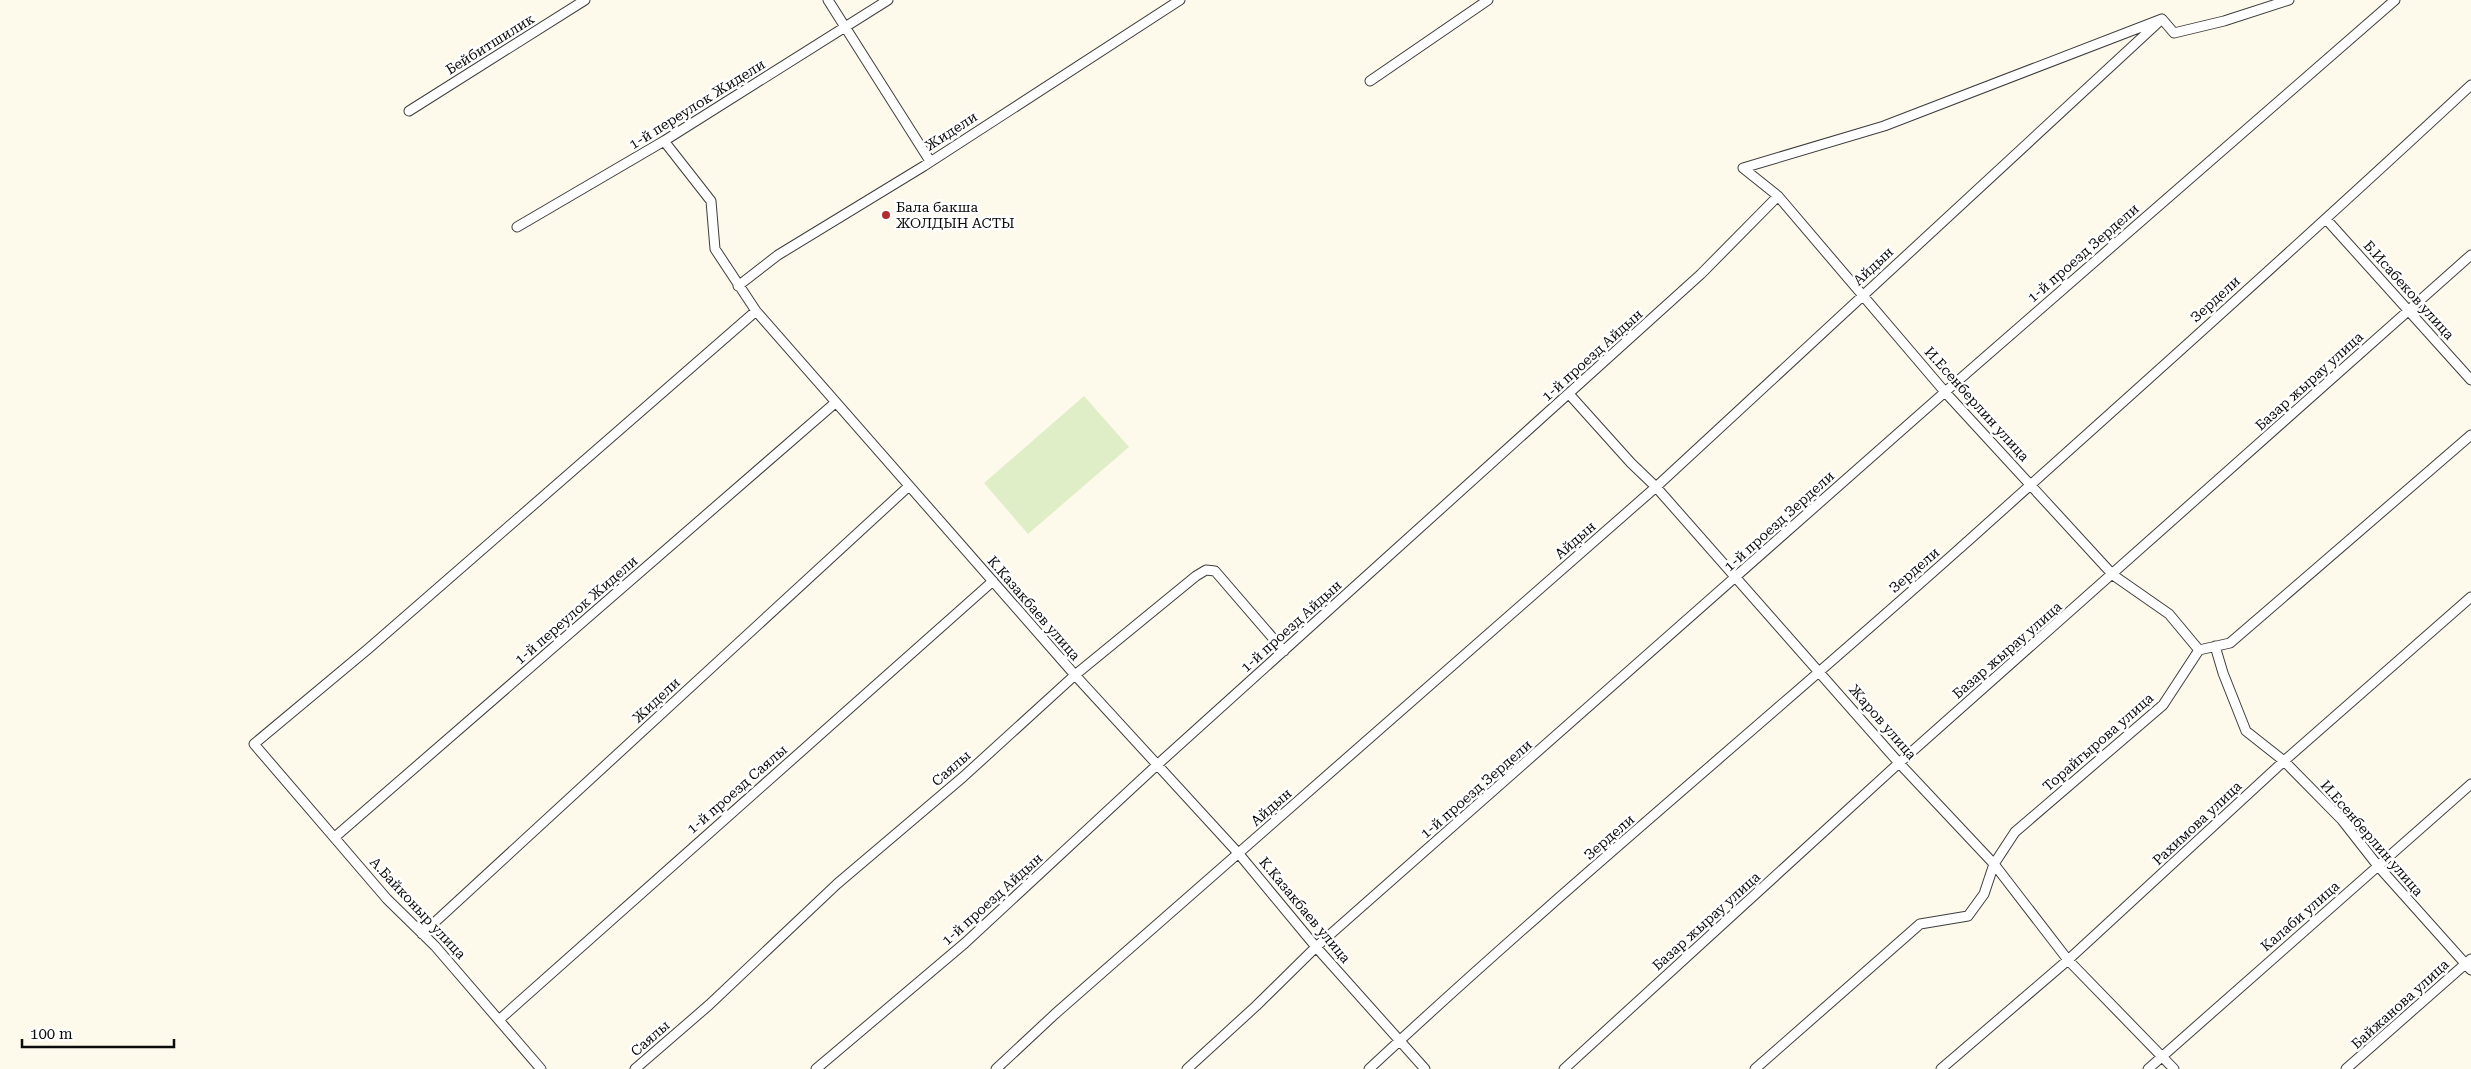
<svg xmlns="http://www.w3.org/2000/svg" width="2471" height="1069" viewBox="0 0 2471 1069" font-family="'Roboto Serif',serif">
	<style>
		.pitch { fill: #e0eec8 }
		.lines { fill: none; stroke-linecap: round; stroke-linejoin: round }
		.street-casing { stroke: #3e3e3e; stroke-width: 11 }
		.street { stroke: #fff; stroke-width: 9 }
		.poi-dot { fill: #b32b30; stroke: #fff; stroke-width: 2 }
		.labels { text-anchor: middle; stroke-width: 5; stroke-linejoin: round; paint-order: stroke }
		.street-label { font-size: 14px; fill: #0b0b0b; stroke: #fff }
		.poi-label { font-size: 14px; fill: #0b0b0b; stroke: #fff; text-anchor: start }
	</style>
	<rect width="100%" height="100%" fill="#fefaeb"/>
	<path class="pitch" d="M1084,396L1129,447L1028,534L984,483Z"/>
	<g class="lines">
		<g class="street-casing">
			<path id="street" d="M828,0L930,161
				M1370,81L1488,0
				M409,111L585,0
				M664,141L711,201L715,249L756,311L1075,675L1239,854L1316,947L1425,1069
				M1743,168L1778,196L1945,392L2113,575L2169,614L2199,650
				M1743,168L1884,126L2162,19L2174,33L2224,21L2289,0
				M2326,219L2471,380
				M517,227L664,141L888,0
				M738,286L778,255L924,166L1180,0
				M1569,394L1631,463L1656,487L1899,763L1994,864L2068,960L2174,1069
				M2215,646L2223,673L2246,731L2284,761L2342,820L2378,866L2471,970
				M335,837L835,403
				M422,934L909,486
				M500,1019L993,581
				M541,1069L435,946L387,899L254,744L368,649L756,311
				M635,1069L709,1005L837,884L963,777L1075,675L1196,576L1206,570L1215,571L1284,651
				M816,1069L965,943L1157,765L1701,274L1778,196
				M996,1069L1055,1014L1656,487L2162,19
				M1187,1069L1256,1006L1316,947L1945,392L2395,0
				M1369,1069C1561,890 1764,723 1959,549C2131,395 2302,242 2471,85
				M1564,1069L1899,763L2471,255
				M1755,1069L1920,924L1968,916L1984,894L1994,864L2015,832L2163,705L2199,650L2230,643L2471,435
				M1941,1069L2068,960L2284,761L2471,597
				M2148,1069L2471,784
				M2346,1069L2471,959"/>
		</g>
		<use href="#street" class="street"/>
	</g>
	<circle class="poi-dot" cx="886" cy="215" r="5"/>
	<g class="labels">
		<g class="street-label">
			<text transform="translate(490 44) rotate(-32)" y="5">Бейбитшилик</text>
			<text transform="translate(697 104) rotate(-32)" y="5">1-й переулок Жидели</text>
			<text transform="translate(951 131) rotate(-33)" y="5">Жидели</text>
			<text transform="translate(2083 253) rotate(-41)" y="5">1-й проезд Зердели</text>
			<text transform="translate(1873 266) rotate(-43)" y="5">Айдын</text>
			<text transform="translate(2409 290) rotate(48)" y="5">Б.Исабеков улица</text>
			<text transform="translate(2215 299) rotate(-42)" y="5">Зердели</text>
			<text transform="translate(1592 355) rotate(-42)" y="5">1-й проезд Айдын</text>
			<text transform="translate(2309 381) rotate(-42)" y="5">Базар жырау улица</text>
			<text transform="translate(1977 404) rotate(48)" y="5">И.Есенберлин улица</text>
			<text transform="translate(1779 521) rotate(-42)" y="5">1-й проезд Зердели</text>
			<text transform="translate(1575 540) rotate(-41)" y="5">Айдын</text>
			<text transform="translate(1914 570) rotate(-41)" y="5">Зердели</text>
			<text transform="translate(1034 608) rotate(49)" y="5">К.Казакбаев улица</text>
			<text transform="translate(576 610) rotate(-41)" y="5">1-й переулок Жидели</text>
			<text transform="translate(1291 626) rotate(-42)" y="5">1-й проезд Айдын</text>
			<text transform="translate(2007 650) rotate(-41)" y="5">Базар жырау улица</text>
			<text transform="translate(656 700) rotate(-43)" y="5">Жидели</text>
			<text transform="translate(1883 722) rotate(49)" y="5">Жаров улица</text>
			<text transform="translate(2098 742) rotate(-41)" y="5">Торайгырова улица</text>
			<text transform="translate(951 768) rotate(-41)" y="5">Саялы</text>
			<text transform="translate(737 789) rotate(-41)" y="5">1-й проезд Саялы</text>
			<text transform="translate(1476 789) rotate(-41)" y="5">1-й проезд Зердели</text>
			<text transform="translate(1271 807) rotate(-41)" y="5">Айдын</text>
			<text transform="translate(2197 823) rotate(-43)" y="5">Рахимова улица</text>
			<text transform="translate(1609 837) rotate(-41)" y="5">Зердели</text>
			<text transform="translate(2372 838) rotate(49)" y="5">И.Есенберлин улица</text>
			<text transform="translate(992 899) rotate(-42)" y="5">1-й проезд Айдын</text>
			<text transform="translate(418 908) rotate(47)" y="5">А.Байконыр улица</text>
			<text transform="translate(1305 910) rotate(50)" y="5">К.Казакбаев улица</text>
			<text transform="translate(2300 916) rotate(-41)" y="5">Калаби улица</text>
			<text transform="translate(1706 921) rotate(-42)" y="5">Базар жырау улица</text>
			<text transform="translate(2400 1004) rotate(-42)" y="5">Байжанова улица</text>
			<text transform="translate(650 1038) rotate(-41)" y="5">Саялы</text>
		</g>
		<g class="poi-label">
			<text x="896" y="212">Бала бакша<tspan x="896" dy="16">ЖОЛДЫН АСТЫ</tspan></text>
		</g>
	</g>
	<path d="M22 1039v8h152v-8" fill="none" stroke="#0b0b0b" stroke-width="2.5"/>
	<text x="30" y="1039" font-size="15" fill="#0b0b0b" stroke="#ffffff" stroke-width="4" paint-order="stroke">100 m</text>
</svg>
